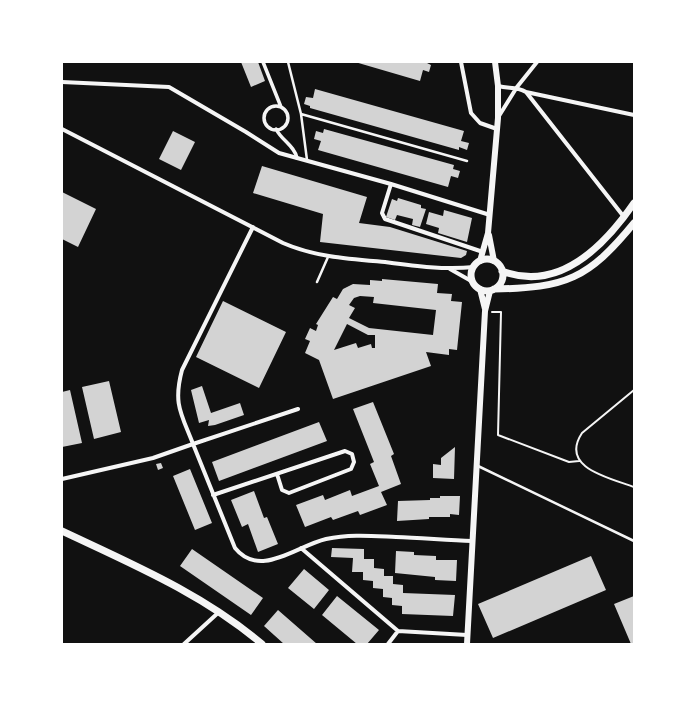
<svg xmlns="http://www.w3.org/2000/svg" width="696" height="706" viewBox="0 0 696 706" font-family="Overpass,sans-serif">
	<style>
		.building { fill: #d3d3d3; fill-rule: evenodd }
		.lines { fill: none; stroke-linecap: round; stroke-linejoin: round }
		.path { stroke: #f5f5f5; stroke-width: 2 }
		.service { stroke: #f5f5f5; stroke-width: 2.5 }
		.pedestrian { stroke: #f5f5f5; stroke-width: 3.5 }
		.minor { stroke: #f5f5f5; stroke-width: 4 }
		.tertiary { stroke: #f5f5f5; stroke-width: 6 }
		.secondary { stroke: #f5f5f5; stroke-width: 7 }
	</style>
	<rect width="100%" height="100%" fill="#111"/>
	<path class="building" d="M241,62H258L265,81L251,87Z
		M355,62H425L431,65L429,72L423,70L420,81Z
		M315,89L464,131L461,141L469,143L467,150L459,147V150L310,108V106L304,104L306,97L313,98Z
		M324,129L454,165L453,169L460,171L458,178L451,176L448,187L318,150L321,141L314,139L316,131L323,133Z
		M173,131L195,142L181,170L159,159Z
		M262,166L367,197L359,223L390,227L467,251L466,255L461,258L320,242L323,214L253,193Z
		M62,192L96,209L78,247L62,239Z
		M398,198L421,205V208L426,209L420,227L412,225L413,219L397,215L395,220L386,217L392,199L397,201Z
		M444,210L472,218L467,242L438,233L439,228L426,224L429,212L443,216Z
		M382,279L438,284L437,293L452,294L451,301L462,302L457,350L449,349V355L426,352L431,366L333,399L319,360L305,353L310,341L305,339L310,328L316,331L318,325L316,324L333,297L337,299L343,289L353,284L370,285V280L382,281ZM360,296L374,297L373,303L436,310L433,335L369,328L349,318L355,308L349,305L354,298ZM347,324L368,335H375V348H372L371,344L358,348L356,343L334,350Z
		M223,301L286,332L259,388L196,357Z
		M109,381L121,432L94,439L82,387Z
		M202,386L211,413L240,403L244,415L215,425L208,426L209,420L199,423L191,390Z
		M70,390L82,443L62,447V392Z
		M373,402L394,454L391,456L401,484L381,492L387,505L360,515L358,511L333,520L331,517L305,527L296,505L323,495L325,500L350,490L352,496L379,486L370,464L374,462L353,409Z
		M319,422L327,441L219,481L212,462Z
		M455,447L454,479L433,478V464L441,465V458Z
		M161,463L163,468L158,470L156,464Z
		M190,469L212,523L195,530L173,476Z
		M254,491L264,518L267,517L278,544L258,552L248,524L242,527L231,500Z
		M440,496H460L459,515L450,514V517H429V519L397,521L398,501L430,500V498H440Z
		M332,548L364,549V559H374V568L384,569V576H393V584L403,585V593L455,595L453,616L402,614V606L392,605V598L383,597V589L373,588V581L363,580V572H352L353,558L331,557Z
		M192,549L263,598L251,615L180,566Z
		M396,551L414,552V555L436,556V560H457L456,581L435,580V577L395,573Z
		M591,556L606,590L493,638L478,604Z
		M304,569L329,590L314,609L288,588Z
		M337,596L379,630L367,644H357L322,615Z
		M634,596V644H631L614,604Z
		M278,610L317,644H284L264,626Z"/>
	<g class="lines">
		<path class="path" d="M492,312H501L498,435L569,462L579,461
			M634,390L582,433C559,468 610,478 634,487"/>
		<path class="service" d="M288,62L301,114L307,160
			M301,114L467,161
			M317,282L328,257
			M478,466L634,541"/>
		<path class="pedestrian" d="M263,62L281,107
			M264 118a12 12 0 1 1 24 0a12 12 0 1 1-24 0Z
			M276,129C282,141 294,145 297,158"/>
		<path class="minor" d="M461,62L471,113L480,123L497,129
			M62,82L169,87L246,132L279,153L391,184L490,215
			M498,86C509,89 516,86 526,92L634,115
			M526,92L624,217
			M499,116L517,87L537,62
			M62,129L283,243C315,257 350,259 385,262C415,266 444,270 474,267
			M391,184L382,213L385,219L483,252
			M450,269L473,282
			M298,409L193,444L235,548C260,579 296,546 326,539C350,534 372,536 396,537C421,538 447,540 472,541
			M62,479L153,458L193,444C181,413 173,404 182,370L253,227
			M213,495L345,451L352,454L354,462L351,469L289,493L282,490L277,474
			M301,548L398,631L467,635
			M184,644L219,612
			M388,644L398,631"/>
		<path class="tertiary" d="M489,235L494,261
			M480,261L488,233L498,118V86L495,62
			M480,289L485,309
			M467,644L485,311L490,291"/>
		<path class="secondary" d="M471 275a16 16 0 1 1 32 0a16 16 0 1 1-32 0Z
			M502,271C559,293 605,245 634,203
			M494,289C566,288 588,279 634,223
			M62,531C132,564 203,594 262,644"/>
	</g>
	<rect width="696" height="706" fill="none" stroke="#ffffff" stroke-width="126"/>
</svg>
